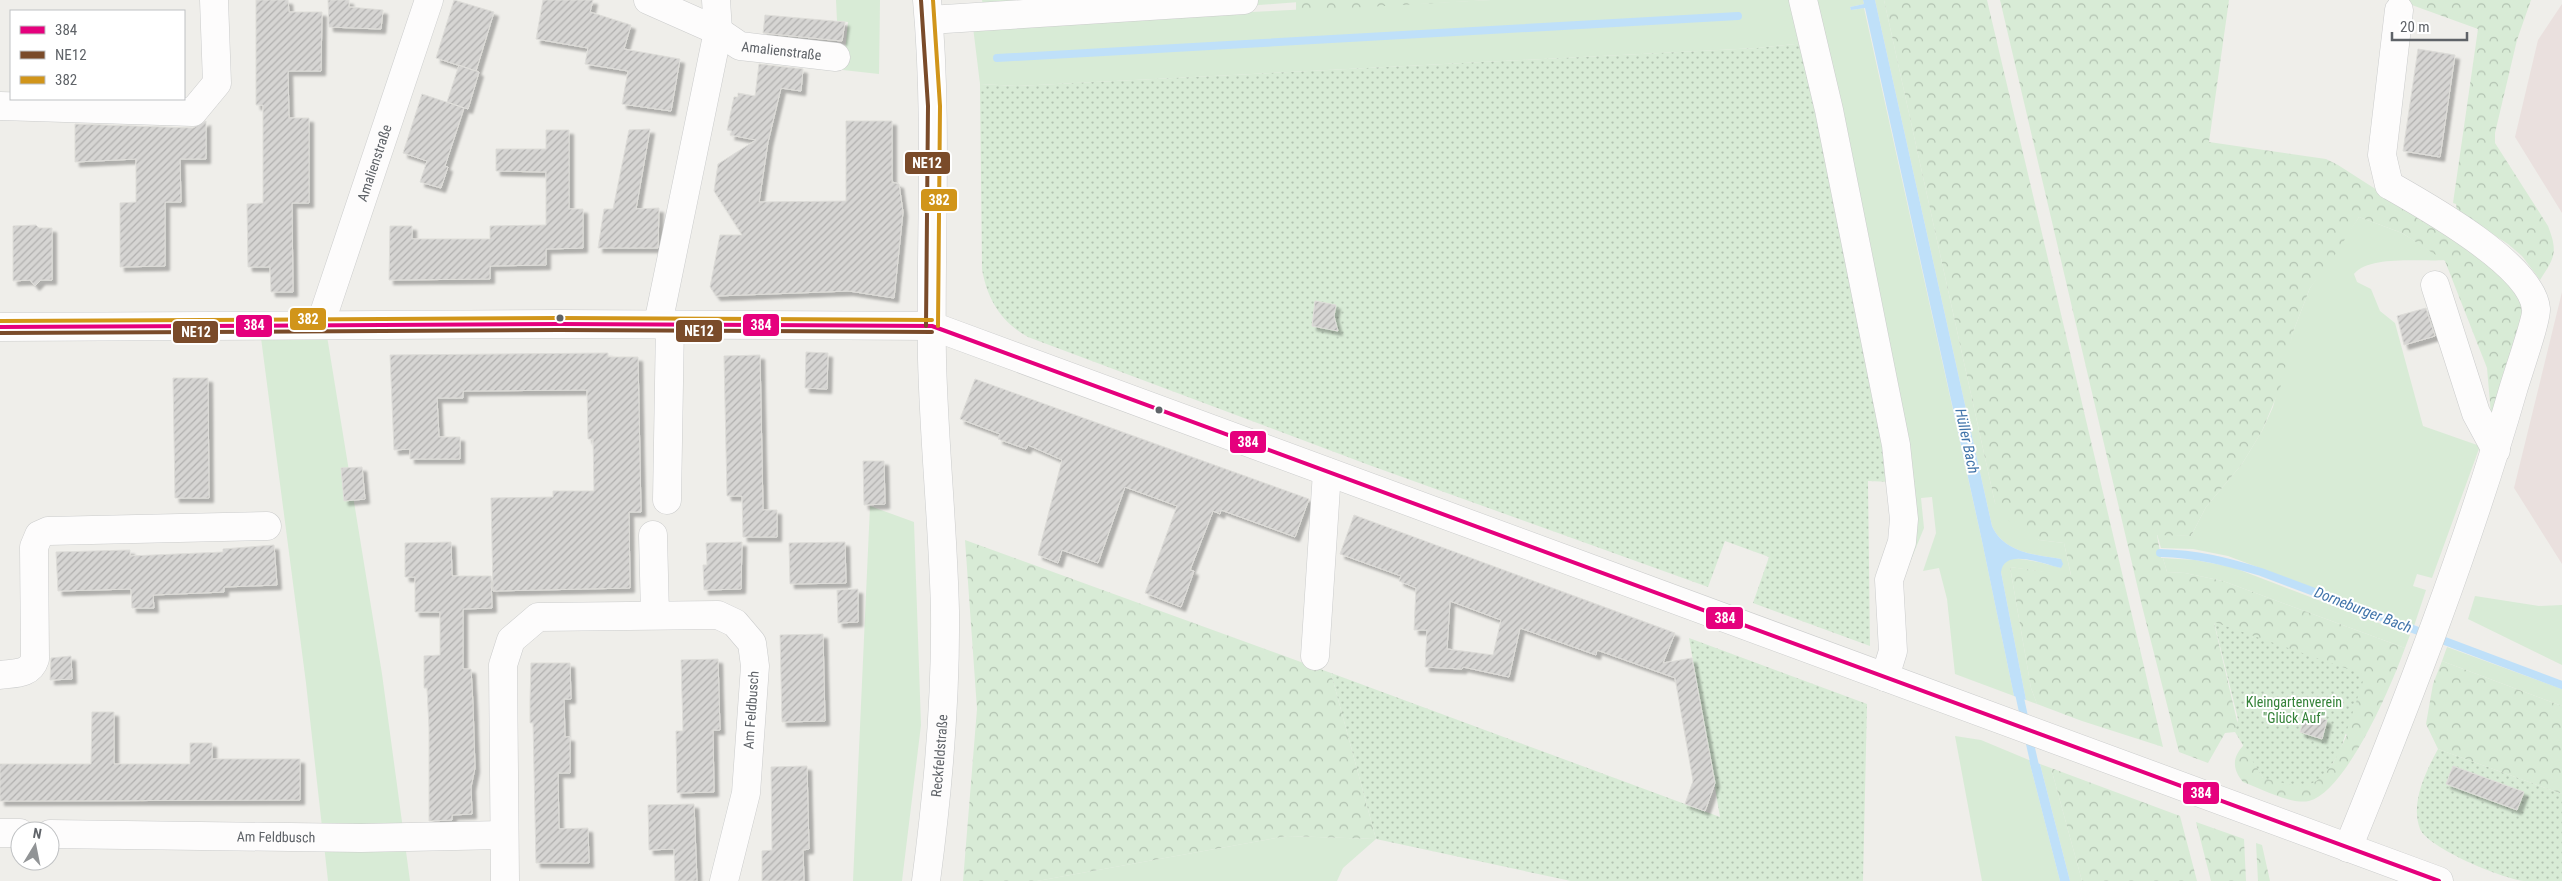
<svg xmlns="http://www.w3.org/2000/svg" width="2562" height="881" viewBox="0 0 2562 881" font-family="'Roboto Condensed',sans-serif">
	<style>
		.medical { fill: #eae0de }
		.grass { fill: #d8ebd6 }
		.forest { fill: url(#forest-crowns) }
		.garden { fill: url(#garden-dots) }
		.water { fill: #bfe0f9 }
		.lines { fill: none; stroke-linecap: round; stroke-linejoin: round }
		.stream { stroke: #bfe0f9; stroke-width: 8 }
		.building { fill: url(#building-hatch); stroke: #deddd9; fill-rule: evenodd; filter: url(#shadow) }
		.minor-casing { stroke: #cbcccc; stroke-width: 29 }
		.minor { stroke: #fdfcfc; stroke-width: 28 }
		.bus-1-casing { stroke: #fff; stroke-width: 8 }
		.bus-2-casing { stroke: #fff; stroke-width: 8 }
		.bus-3-casing { stroke: #fff; stroke-width: 8 }
		.bus-1 { stroke: #e5007d; stroke-width: 4 }
		.bus-2 { stroke: #7a4b2a; stroke-width: 4 }
		.bus-3 { stroke: #d1951a; stroke-width: 4 }
		.bus-dot { fill: #5f6368; stroke: #fff; stroke-width: 2 }
		.labels { text-anchor: middle; stroke-width: 4; stroke-linejoin: round; paint-order: stroke }
		.street-label { font-size: 14px; fill: #5f6368; stroke: #fff }
		.park-label { font-size: 14px; fill: #348238; stroke: #fff }
		.water-label { font-size: 15px; font-style: italic; fill: #4174aa; stroke: #fff }
		.line-badge { stroke: #fff; stroke-width: 2 }
		.badge-label { font-size: 14px; text-anchor: middle; font-weight: bold; fill: #fff }
	</style>
	<defs>
		<pattern id="forest-crowns" width="20" height="18" patternUnits="userSpaceOnUse" patternTransform="scale(1.25)"><rect width="20" height="18" fill="#d8ebd6"/><path d="M2 6a3 3 0 1 1 6 0M12 15a3 3 0 1 1 6 0" fill="none" stroke="#b2c2b1"/></pattern>
		<pattern id="garden-dots" width="8" height="8" patternUnits="userSpaceOnUse" patternTransform="scale(1.25)"><rect width="8" height="8" fill="#d8ebd6"/><path d="M2 2h.1M6 6h.1" fill="none" stroke="#b2c2b1" stroke-width="1.8" stroke-linecap="round"/></pattern>
		<pattern id="building-hatch" width="6" height="6" patternUnits="userSpaceOnUse" patternTransform="scale(1.25)"><rect width="6" height="6" fill="#d6d5d3"/><path d="M-1 1l2-2M0 6l6-6M5 7l2-2" fill="none" stroke="#b1b0af"/></pattern>
		<filter id="shadow"><feDropShadow dx="4.5" dy="4.5" stdDeviation="1" flood-color="#0004"/></filter>
	</defs>
	<rect width="100%" height="100%" fill="#efeeea"/>
	<path class="medical" d="M2562,4V213L2515,137L2538,40Z
		M2562,292V564L2514,488Z"/>
	<path class="grass" d="M836,0H880L879,74L843,70L848,22L837,21Z
		M982,0H1325L1012,24L1491,0H1863L1864,4L1850,7L1851,10L1864,8L1982,541L2014,696L1955,674L1947,599L1939,568L1923,571L1936,533L1932,497L1921,498L1924,528L1906,572L1805,43L1757,48L1017,86L980,84L973,27L986,25Z
		M1875,0H1884L1995,503L2039,540L2064,543L2071,576L2010,567L2031,688L2037,704L2026,700L2001,572C2001,568 2001,564 2005,561C2013,554 2050,565 2061,568V559C2036,555 2004,553 1992,526Z
		M2359,217L2402,233L2445,260C2421,262 2370,255 2354,274L2357,282L2371,289L2380,311L2395,323L2423,426L2480,446L2432,578L2417,574L2413,586L2426,590L2414,626L2228,556L2193,549L2161,548L2157,534L2191,536L2206,507L2242,464L2262,431L2273,407L2293,332L2310,288Z
		M327,336L382,674L410,881H328L306,683L261,338Z
		M870,506L914,522L921,725L902,881H853Z
		M2163,558L2195,560L2232,567L2410,635L2405,648L2223,581L2185,573L2167,572Z
		M2475,596L2539,606L2562,605V665L2468,619Z
		M2447,647L2562,689V706L2442,661Z
		M1955,736L1981,740L2029,760L2060,881H1982Z
		M2040,764L2051,768L2082,881H2070Z
		M1287,836L1376,839L1343,868L1337,881H1037Z"/>
	<path class="forest" d="M1296,0H1491L1296,11Z
		M1884,0H1987L2163,747L2082,721L2037,704L2031,688L2010,567L2071,575L2064,543L2039,540L2003,517L1995,503Z
		M2000,0H2229L2209,142L2326,159L2338,165L2494,265L2520,299L2522,314L2514,349L2491,414L2487,368L2445,261L2402,233L2359,217L2333,258L2310,288L2293,332L2282,383L2262,431L2242,464L2206,507L2191,536L2157,535L2161,558H2163L2167,572L2185,573L2223,581L2405,648C2392,684 2347,791 2309,801C2292,805 2259,788 2243,782C2232,769 2232,757 2244,745L2263,778L2322,776L2333,763L2347,735L2214,623L2238,725L2235,732L2225,733L2208,763L2179,752L2142,606Z
		M2398,0H2531L2517,40L2495,133V143L2548,226C2558,252 2555,257 2540,280L2522,256L2508,244L2457,211L2456,204L2453,203L2478,29Z
		M965,540L1331,673L1376,839L1287,836L1037,881H963L977,709Z
		M2442,661L2562,706V794L2438,749L2426,724L2433,684Z
		M2051,768L2180,816L2197,881H2082Z
		M2196,822L2244,839L2246,881H2211Z
		M2256,843L2262,845L2270,881H2258Z"/>
	<path class="garden" d="M1805,43L1892,482L1868,481L1870,646L1753,603L1769,557L1725,541L1708,587L1369,465L1028,337C1001,322 987,299 982,269L980,84L1017,86L1757,48Z
		M2214,622L2365,675L2340,751C2316,793 2306,789 2263,778L2235,732L2238,719Z
		M1689,638L1867,704L1863,881H1571L1376,839L1331,673L1720,817Z
		M2438,749L2562,794V881C2549,881 2536,881 2524,881C2503,879 2428,848 2420,829C2410,803 2426,771 2438,749Z"/>
	<path class="water" d="M1863,0H1875L1992,526C2004,553 2036,555 2061,559L2063,564L2061,568C2043,564 2004,547 2001,572L2026,700L2014,696L1982,541L1865,8L1851,10L1850,7L1864,4Z
		M2029,760L2040,764L2070,881H2060Z"/>
	<g class="lines">
		<path class="stream" d="M997,58L1738,16
			M2160,553C2197,554 2225,561 2261,572L2562,685
			M2018,689L2025,721
			M2028,735L2036,770"/>
	</g>
	<path class="building" d="M256,0H288L289,12H322L321,71H288L289,118H309V203H292L293,292H271L270,267H248L247,204L263,203V105H256Z
		M328,0H349V7L383,10L381,29L329,27Z
		M454,0L494,12L476,71L436,58Z
		M543,0H593L590,12L631,25L624,49L680,59L671,111L622,104L628,71L585,64L588,48L536,39Z
		M765,15L845,22L842,41L763,33Z
		M2418,49L2455,55L2440,157L2403,151Z
		M759,64L803,69L801,91L781,88L768,142L759,202L846,201V121H892V182L899,184L903,212L894,298L849,291L716,296L710,287L720,235H742L714,191L718,164L756,140L730,135L732,131L727,130L734,97H738V93L755,96Z
		M459,65L479,72L468,109L447,102Z
		M422,94L464,108L445,166L448,167L441,188L420,182L427,161L403,153Z
		M206,121V159H180L181,202H165V266L120,267V203L136,202V159L75,162V124L193,128Z
		M650,129L636,209L659,208L658,248H598L604,209H613L629,130Z
		M546,130H569V209H583V248L546,249V265L490,266V279L389,280L390,226H412V239H490V226L546,225V172L496,171V149H546Z
		M36,225L39,228H52V280H41L35,286L30,280L13,281V226Z
		M1315,301L1336,305L1334,316L1338,331L1312,326Z
		M2426,308L2435,336L2404,345L2397,316Z
		M806,352L828,353L827,389L805,388Z
		M608,353V357H638L641,512H629L630,588L493,591L491,498L553,497V491H594L593,439H588L587,390L463,391V398H437L439,437H460V459H410V449L394,450L390,355Z
		M760,355L763,510H777V537H743L742,496H727L724,356Z
		M173,378H208L209,498H175Z
		M975,379L1309,499L1295,537L1221,510L1220,514L1213,511L1190,570L1194,571L1181,607L1145,593L1177,506L1125,487L1098,563L1062,550L1058,563L1038,555L1062,460L1028,445L1026,449L998,439L1000,434L960,419Z
		M863,461H884L885,504L864,505Z
		M362,467L365,499L344,501L341,468Z
		M1354,515L1675,633L1663,663L1692,658L1715,783L1705,811L1685,804L1693,781L1675,678L1597,650L1596,655L1520,628L1509,677L1463,667L1462,669L1425,667L1427,630H1414L1416,588L1399,581L1401,576L1340,554ZM1450,601L1501,620L1493,655L1447,649Z
		M451,542L452,576H491L492,608L463,609V669H471L473,705L475,768L471,787L472,814L452,815V820L429,821V728L427,688H424V656L440,655V612H415V577H405V543Z
		M742,542L741,589L704,590L703,565H707L706,543Z
		M845,542L846,583L790,584L789,543Z
		M274,545L277,585L224,587V592L153,595L154,608H132L131,589L58,591L56,552L130,550V556L223,552V549Z
		M858,589V622L838,623L837,590Z
		M823,634L825,721L782,722L780,635Z
		M71,656L72,679L50,680L51,658Z
		M718,659L720,730H713L714,792L677,793L676,731H683L681,660Z
		M531,663H570L571,699H564L565,737H570V773H558L559,829L588,828L589,863H536L533,723H530V700Z
		M92,712H114V764H190V743H212V759H300V800L0,801V764H91Z
		M2306,713L2327,720L2322,739L2300,732Z
		M807,766L809,849L803,850L804,881H762V851L772,850L771,767Z
		M2453,766L2524,792L2517,810L2446,784Z
		M694,804L697,881H675L674,849L649,850L648,805Z"/>
	<g class="lines">
		<g class="minor-casing">
			<g id="minor">
				<path id="s1" d="M648,0L718,31L740,46L836,57"/>
				<path d="M1803,0L1829,110L1896,445L1904,519L1902,542L1889,580L1893,651L1885,677"/>
				<path d="M929,20L1244,0"/>
				<path d="M0,106L193,112L217,83L214,0"/>
				<path d="M2435,285L2476,413L2496,450"/>
				<path d="M658,324L718,31L716,0"/>
				<path id="s2" d="M320,325L429,0"/>
				<path d="M0,327L559,324L932,326L2439,881"/>
				<path d="M667,500L670,324"/>
				<path d="M653,535L655,615"/>
				<path d="M1315,656L1327,472"/>
				<path d="M0,675C14,673 30,675 35,659L34,547L39,535L48,531L267,526"/>
				<path d="M0,833H20"/>
				<path id="s3" d="M50,834L361,838L503,835"/>
				<path d="M2348,848C2409,698 2468,546 2513,390C2517,376 2537,319 2536,309C2532,265 2426,206 2389,185L2382,155L2399,10"/>
				<path d="M505,881L503,665L511,640L538,617L718,615L735,623L752,643L755,666L746,793L724,881"/>
				<path id="s4" d="M926,881C938,791 946,702 945,611C943,527 934,443 932,359C930,239 938,120 927,0"/>
			</g>
		</g>
		<use href="#minor" class="minor"/>
		<g class="bus-1-casing">
			<path id="bus-1" d="M0,327L559,324L932,326L2439,881"/>
		</g>
		<g class="bus-2-casing">
			<path id="bus-2" d="M921,0L928,106L926,326
				M0,333L559,330L932,332"/>
		</g>
		<g class="bus-3-casing">
			<path id="bus-3" d="M933,0L940,106L938,326
				M0,321L559,318L932,320"/>
		</g>
		<use href="#bus-1" class="bus-1"/>
		<use href="#bus-2" class="bus-2"/>
		<use href="#bus-3" class="bus-3"/>
	</g>
	<g class="bus-dot">
		<circle cx="560" cy="318" r="4.5"/>
		<circle cx="1159" cy="410" r="4.5"/>
	</g>
	<g class="labels">
		<g class="street-label">
			<text dy="5" stroke="none"><textPath href="#s1" startOffset="145">Amalienstraße</textPath></text>
			<text dy="5" stroke="none"><textPath href="#s2" startOffset="171">Amalienstraße</textPath></text>
			<text transform="translate(751 710) rotate(-86)" y="5">Am Feldbusch</text>
			<text dy="5" stroke="none"><textPath href="#s4" startOffset="126">Reckfeldstraße</textPath></text>
			<text dy="5" stroke="none"><textPath href="#s3" startOffset="226">Am Feldbusch</textPath></text>
		</g>
		<g class="park-label">
			<text x="2294" y="707">Kleingartenverein<tspan x="2294" dy="16">"Glück Auf"</tspan></text>
		</g>
		<g class="water-label">
			<text transform="translate(1967 441) rotate(78)" y="5">Hüller Bach</text>
			<text transform="translate(2363 610) rotate(21)" y="5">Dorneburger Bach</text>
		</g>
	</g>
	<g class="line-badge">
		<rect x="904" y="151" width="47" height="24" rx="5" fill="#7a4b2a"/>
		<rect x="920" y="188" width="38" height="24" rx="5" fill="#d1951a"/>
		<rect x="289" y="307" width="38" height="24" rx="5" fill="#d1951a"/>
		<rect x="742" y="313" width="38" height="24" rx="5" fill="#e5007d"/>
		<rect x="235" y="314" width="38" height="24" rx="5" fill="#e5007d"/>
		<rect x="675" y="319" width="48" height="24" rx="5" fill="#7a4b2a"/>
		<rect x="172" y="320" width="47" height="24" rx="5" fill="#7a4b2a"/>
		<rect x="1229" y="430" width="38" height="24" rx="5" fill="#e5007d"/>
		<rect x="1705" y="606" width="39" height="24" rx="5" fill="#e5007d"/>
		<rect x="2182" y="781" width="38" height="24" rx="5" fill="#e5007d"/>
	</g>
	<g class="badge-label">
		<text x="927" y="168">NE12</text>
		<text x="939" y="205">382</text>
		<text x="308" y="324">382</text>
		<text x="761" y="330">384</text>
		<text x="254" y="330">384</text>
		<text x="699" y="336">NE12</text>
		<text x="196" y="337">NE12</text>
		<text x="1248" y="447">384</text>
		<text x="1725" y="623">384</text>
		<text x="2201" y="798">384</text>
	</g>
	<rect x="10" y="10" width="175" height="90" fill="#ffffff" stroke="#bfc1c3"/>
	<rect x="20" y="26" width="25" height="8" fill="#e5007d" stroke="#bfc1c3"/>
	<text x="55" y="35" font-size="15" fill="#5f6368">384</text>
	<rect x="20" y="51" width="25" height="8" fill="#7a4b2a" stroke="#bfc1c3"/>
	<text x="55" y="60" font-size="15" fill="#5f6368">NE12</text>
	<rect x="20" y="76" width="25" height="8" fill="#d1951a" stroke="#bfc1c3"/>
	<text x="55" y="85" font-size="15" fill="#5f6368">382</text>
	<g transform="translate(35 846) rotate(10)"><circle r="24" fill="#ffffff" stroke="#bfc1c3"/>
	<path d="M0-4L9 19L0 12L-9 19Z" fill="#919496"/>
	<text y="-8" font-size="14" font-weight="bold" text-anchor="middle" fill="#5f6368">N</text>
	</g>
	<path d="M2392 32v8h75v-8" fill="none" stroke="#5f6368" stroke-width="2.5"/>
	<text x="2400" y="32" font-size="15" fill="#5f6368" stroke="#ffffff" stroke-width="4" paint-order="stroke">20 m</text>
</svg>
